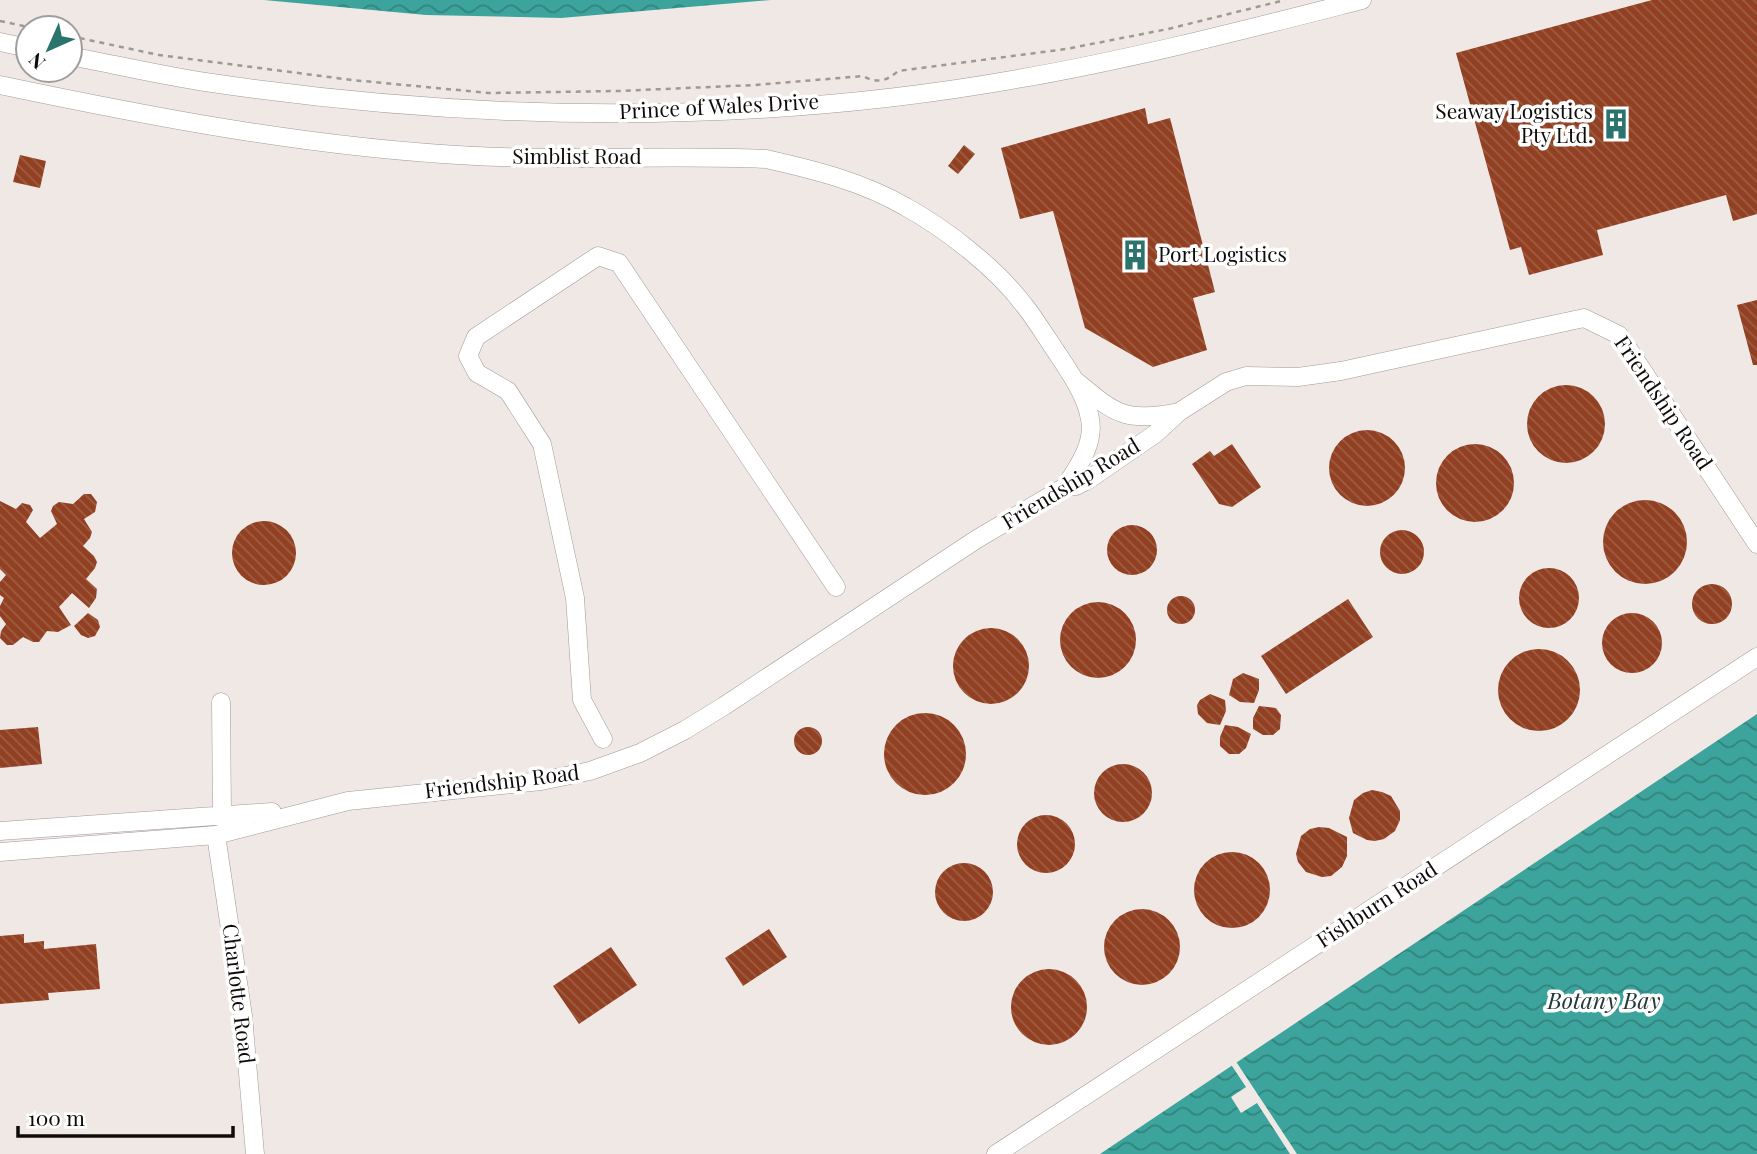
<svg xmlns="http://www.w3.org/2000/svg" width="1757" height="1154" viewBox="0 0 1757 1154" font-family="'Playfair Display',serif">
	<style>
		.water { fill: url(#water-waves) }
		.pier { fill: #f0e8e5 }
		.building { fill: url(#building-back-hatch) }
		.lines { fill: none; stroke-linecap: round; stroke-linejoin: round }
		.minor-casing { stroke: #a19a98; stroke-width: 19 }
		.path { stroke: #9e9896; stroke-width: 2.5; stroke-dasharray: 5 5; stroke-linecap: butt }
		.minor { stroke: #fff; stroke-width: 18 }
		.labels { text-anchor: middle; stroke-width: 7; stroke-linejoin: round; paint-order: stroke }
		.street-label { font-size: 21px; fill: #0e0b0a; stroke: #fff }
		.poi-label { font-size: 21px; fill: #0e0b0a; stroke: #fff; text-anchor: end }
		.water-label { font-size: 23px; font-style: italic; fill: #223a37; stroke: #fff }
	</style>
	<defs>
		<pattern id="water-waves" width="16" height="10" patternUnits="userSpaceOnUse" patternTransform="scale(1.75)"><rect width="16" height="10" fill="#3ca49c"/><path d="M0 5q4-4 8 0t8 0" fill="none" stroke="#31847d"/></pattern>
		<pattern id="building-back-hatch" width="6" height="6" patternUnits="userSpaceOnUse" patternTransform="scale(1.75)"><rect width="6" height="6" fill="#924021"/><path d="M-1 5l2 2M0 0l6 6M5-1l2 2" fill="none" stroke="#9b5e46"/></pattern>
	</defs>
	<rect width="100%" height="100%" fill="#f0e8e5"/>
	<path class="water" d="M264,0H771L561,18L426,15Z
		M1757,714V1154H1100Z"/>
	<path class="pier" d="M1235,1060L1297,1154H1290L1257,1103L1241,1113L1231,1097L1246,1087L1230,1063Z"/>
	<path class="building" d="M1652,0H1757V214L1733,221L1726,195L1597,230L1603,255L1529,275L1521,247L1510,250L1456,53Z
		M1145,108L1148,124L1170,118L1215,292L1193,298L1207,350L1153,367L1085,328L1053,211L1020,219L1001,148Z
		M964,145L975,154L958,174L948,166Z
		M20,155L46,161L40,188L13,182Z
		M1757,300V365H1753L1737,305Z
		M1527 424a39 39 0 1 1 78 0a39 39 0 1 1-78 0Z
		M1329 468a38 38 0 1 1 76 0a38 38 0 1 1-76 0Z
		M1232,444L1261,487L1232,507L1219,504L1192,464L1210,451L1214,456Z
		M1436 483a39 39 0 1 1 78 0a39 39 0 1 1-78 0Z
		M84,494H91L97,502L95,512L84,519L92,532L90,538L83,546L94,556L97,562L95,568L86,579L97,589L96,598L89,608L72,593L59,607L71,625L58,632L47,631L39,642H33L23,637L13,645H7L0,638L1,631L6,624L0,616V606L4,598L0,595V582L6,575L0,569V501L16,509L22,503L30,505L33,510L26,522L40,538L57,524L51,511L53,506L59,502L73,504Z
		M1603 542a42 42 0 1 1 84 0a42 42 0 1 1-84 0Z
		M232 553a32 32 0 1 1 64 0a32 32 0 1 1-64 0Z
		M1107 550a25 25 0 1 1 50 0a25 25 0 1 1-50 0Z
		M1380 552a22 22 0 1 1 44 0a22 22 0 1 1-44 0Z
		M1519 598a30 30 0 1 1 60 0a30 30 0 1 1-60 0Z
		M1692 604a20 20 0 1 1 40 0a20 20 0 1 1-40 0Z
		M1167 610a14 14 0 1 1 28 0a14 14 0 1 1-28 0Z
		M1348,599L1373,637L1286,694L1261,656Z
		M1060 640a38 38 0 1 1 76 0a38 38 0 1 1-76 0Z
		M1602 643a30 30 0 1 1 60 0a30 30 0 1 1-60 0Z
		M88,613L98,620L100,627L95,636L88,638L81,635L74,626Z
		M953 666a38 38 0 1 1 76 0a38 38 0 1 1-76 0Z
		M1498 690a41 41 0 1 1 82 0a41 41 0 1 1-82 0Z
		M1243,673L1259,679V690L1254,703L1240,702L1229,695L1233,679Z
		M1210,694L1225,700L1226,711L1220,725L1207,723L1198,714L1197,705L1200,700Z
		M1259,706L1276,708L1281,715L1280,729L1273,735H1263L1253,729V718Z
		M884 754a41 41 0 1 1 82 0a41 41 0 1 1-82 0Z
		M1225,725L1238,727L1251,734L1246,748L1239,754H1229L1220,746V737Z
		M794 741a14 14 0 1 1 28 0a14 14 0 1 1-28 0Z
		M38,727L42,764L0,768V730Z
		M1094 793a29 29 0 1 1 58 0a29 29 0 1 1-58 0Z
		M1372,790L1382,792L1391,796L1400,811V820L1395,831L1384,839L1375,841L1367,840L1353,833L1349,818L1354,800L1363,793Z
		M1017 844a29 29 0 1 1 58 0a29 29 0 1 1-58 0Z
		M1319,827L1329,828L1347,837V856L1342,867L1331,876L1322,877L1306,872L1298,862L1296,854L1301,836L1310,829Z
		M1194 890a38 38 0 1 1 76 0a38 38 0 1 1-76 0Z
		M935 892a29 29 0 1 1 58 0a29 29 0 1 1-58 0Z
		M1104 947a38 38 0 1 1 76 0a38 38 0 1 1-76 0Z
		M769,929L787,957L743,986L725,958Z
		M24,934V943L44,941V949L96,944L100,989L48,993L49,1000L0,1004V936Z
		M611,947L637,985L579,1024L553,986Z
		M1011 1007a38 38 0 1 1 76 0a38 38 0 1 1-76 0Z"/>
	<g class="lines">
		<g class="minor-casing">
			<path id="minor" d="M0,42L28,48
				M70,56C117,65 164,76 212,83C477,122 752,126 1017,79C1133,59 1248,29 1362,0
				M0,85C157,118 314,148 475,156C572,161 669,155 766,159C815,170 863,182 906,207C946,229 996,268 1024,305C1036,320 1046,337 1057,353C1070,373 1086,395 1090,419C1095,444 1077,468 1065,487
				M1077,382C1118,416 1125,422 1179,412
				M221,702L222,815
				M603,739L582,700L575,598L542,444L508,391L477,373L468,356L476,337L598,256L619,263L836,587
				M0,831L272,812
				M216,835L243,1016L255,1154
				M0,852L216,835L348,801L541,781L590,771L640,753L685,730L724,706L977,539L1065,487L1076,486L1088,480L1155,434L1179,412L1226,382L1246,376L1298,377L1341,371L1584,318L1619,335L1757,544
				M996,1154L1757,657"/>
		</g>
		<path class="path" d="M0,21L33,28
			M70,36L159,55L352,80L489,93L618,91L755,85L863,76C877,84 887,81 898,71L1066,49L1168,29L1285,0"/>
		<use href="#minor" class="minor"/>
	</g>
	<defs>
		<g id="building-bare" transform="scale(2.415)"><path d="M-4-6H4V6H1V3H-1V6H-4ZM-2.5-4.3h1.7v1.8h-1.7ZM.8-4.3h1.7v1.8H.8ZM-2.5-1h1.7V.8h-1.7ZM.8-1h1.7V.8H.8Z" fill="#2b746e" stroke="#fff" stroke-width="2.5" paint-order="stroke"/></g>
	</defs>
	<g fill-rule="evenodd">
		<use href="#building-bare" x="1616" y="124"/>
		<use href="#building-bare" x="1135" y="255"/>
	</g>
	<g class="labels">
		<g class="street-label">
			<text transform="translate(719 107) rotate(-3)" y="7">Prince of Wales Drive</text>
			<text x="577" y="164">Simblist Road</text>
			<text transform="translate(1663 403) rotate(56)" y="7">Friendship Road</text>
			<text transform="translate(1071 484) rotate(-31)" y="7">Friendship Road</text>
			<text transform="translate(502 782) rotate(-7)" y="7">Friendship Road</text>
			<text transform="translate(1377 905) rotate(-33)" y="7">Fishburn Road</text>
			<text transform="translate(238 994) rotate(83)" y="7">Charlotte Road</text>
		</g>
		<g class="poi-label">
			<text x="1593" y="119">Seaway Logistics<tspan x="1593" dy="24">Pty Ltd.</tspan></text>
			<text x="1158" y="262" text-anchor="start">Port Logistics</text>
		</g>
		<g class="water-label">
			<text x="1604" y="1009">Botany Bay</text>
		</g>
	</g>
	<g transform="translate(49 49) rotate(225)"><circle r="33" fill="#ffffff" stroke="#9f9d9d" stroke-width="2"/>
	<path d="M0-5L12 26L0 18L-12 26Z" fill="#2b746e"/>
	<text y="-10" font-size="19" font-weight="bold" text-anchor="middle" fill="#0e0b0a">N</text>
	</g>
	<path d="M18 1126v10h215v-10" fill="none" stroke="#0e0b0a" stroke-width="3.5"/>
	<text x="28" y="1126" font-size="21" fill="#0e0b0a" stroke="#ffffff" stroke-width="5" paint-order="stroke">100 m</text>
</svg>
